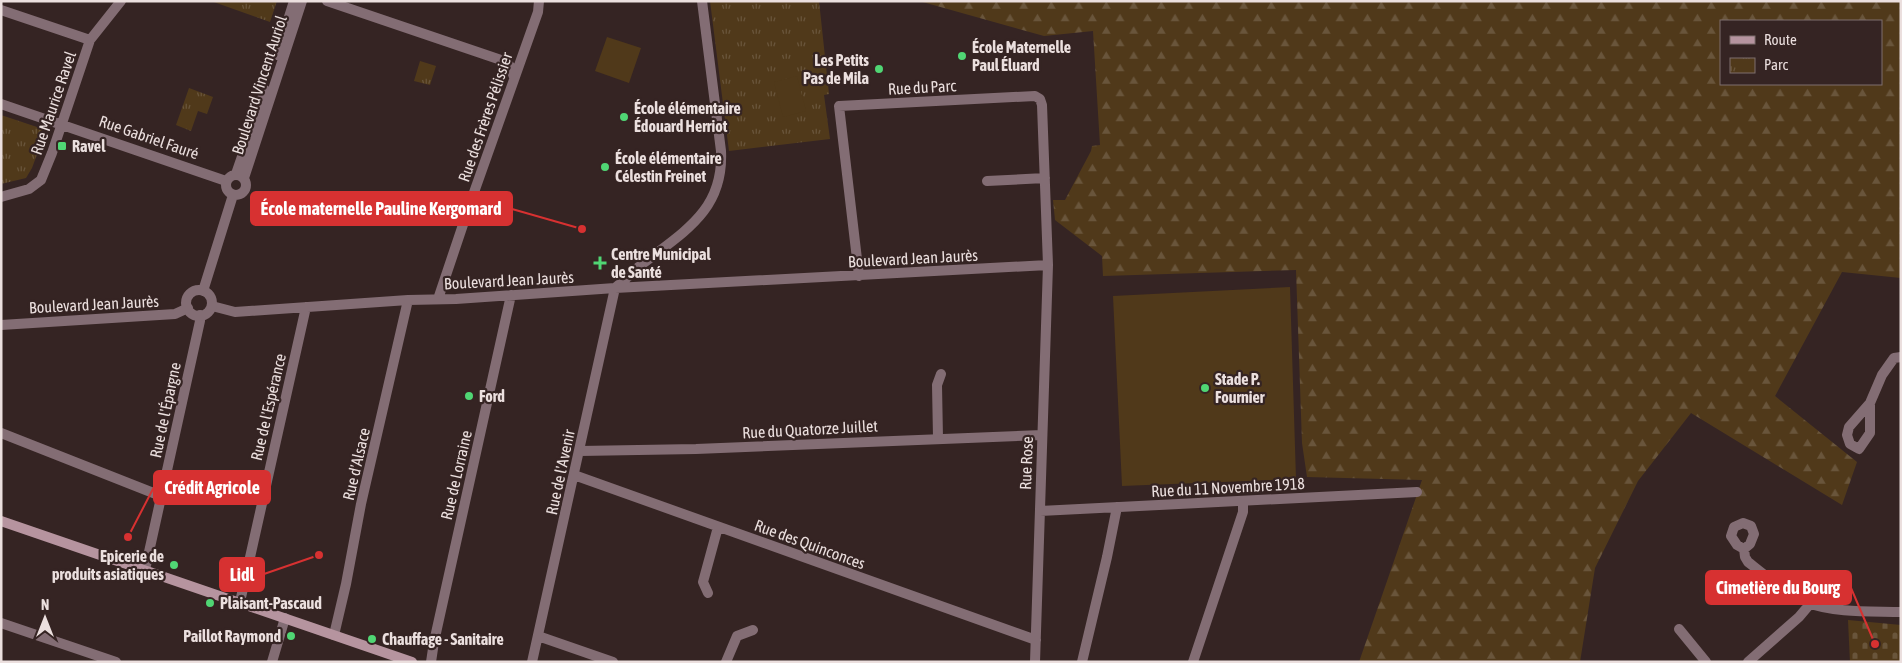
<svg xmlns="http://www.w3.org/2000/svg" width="1902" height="663" viewBox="0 0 1902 663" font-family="'Asap Condensed',sans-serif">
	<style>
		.forest { fill: url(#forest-firs); fill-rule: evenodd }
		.cemetery { fill: url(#cemetery-stones) }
		.park { fill: url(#park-tufts) }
		.pitch { fill: #50391a }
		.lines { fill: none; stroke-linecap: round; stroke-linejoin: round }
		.minor { stroke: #836d74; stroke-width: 10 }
		.tertiary { stroke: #836d74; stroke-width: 10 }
		.secondary { stroke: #b6949f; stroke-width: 10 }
		.poi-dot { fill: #50d674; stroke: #352423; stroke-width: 2 }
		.labels { text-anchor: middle; stroke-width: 4.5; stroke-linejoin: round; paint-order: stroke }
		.poi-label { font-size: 16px; font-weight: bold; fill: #ebdfde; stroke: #352423; text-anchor: start }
		.street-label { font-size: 16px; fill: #ebdfde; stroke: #352423 }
		.leader { fill: none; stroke: #d73131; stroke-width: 2 }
		.callout-dot { fill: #d73131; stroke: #352423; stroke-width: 2 }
		.callout { fill: #d73131; stroke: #d73131; stroke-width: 2 }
		.callout-label { font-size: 18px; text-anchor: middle; font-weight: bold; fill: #fff }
	</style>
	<defs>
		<pattern id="forest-firs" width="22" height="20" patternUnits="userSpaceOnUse" patternTransform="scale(1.25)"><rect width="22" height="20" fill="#50391a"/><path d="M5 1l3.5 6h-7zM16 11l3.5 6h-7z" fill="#69553b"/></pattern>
		<pattern id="cemetery-stones" width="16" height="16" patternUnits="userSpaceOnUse" patternTransform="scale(1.25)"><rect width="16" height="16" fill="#50391a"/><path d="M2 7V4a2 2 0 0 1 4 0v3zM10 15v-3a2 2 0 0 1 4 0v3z" fill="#69553b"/></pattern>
		<pattern id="park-tufts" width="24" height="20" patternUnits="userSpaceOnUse" patternTransform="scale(1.25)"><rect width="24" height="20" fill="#50391a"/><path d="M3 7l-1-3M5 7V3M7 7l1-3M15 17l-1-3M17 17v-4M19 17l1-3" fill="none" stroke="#69553b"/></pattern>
	</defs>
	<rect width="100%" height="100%" fill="#352423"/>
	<path class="forest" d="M919,1H1901V278L1842,272L1775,396L1857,462L1842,505L1691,413L1638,481L1595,568L1580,662H1359L1422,480L1307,477L1302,443L1296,270L1103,276L1102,256L1055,220L1053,200H1065L1091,151L1092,146L1100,145L1093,31L1044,36ZM1721,21H1881V84H1721Z"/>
	<path class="cemetery" d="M1848,620L1901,625V662H1850Z"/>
	<path class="park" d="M211,1H277L270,22Z
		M710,1H819L829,94L824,95L830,139L729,151Z
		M420,61L436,66L430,85L414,81Z
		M189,88L213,97L207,114L198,111L191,131L176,125Z
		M1,115L46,130L32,168L26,178L1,184Z"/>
	<path class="pitch" d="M607,37L641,48L629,83L595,71Z
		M797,76L806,111L783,117L774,82Z
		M1290,287L1296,479L1122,486L1113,296Z"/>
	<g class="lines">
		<path class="minor" d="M327,1L504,61L510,66L514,77
			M1,10L90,40
			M1,104L226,181
			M987,181L1045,178
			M1,197L29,189L41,180L52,153L90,40L121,1
			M859,276L839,106L1035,96L1040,99L1042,105L1048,265L1035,662
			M615,288C624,281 632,272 641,265C683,232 724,211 721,151L702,1
			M438,299L472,198L533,26L538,12L539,1
			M212,306L235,312L408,300L456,299L615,288L1048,265
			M1870,403V433L1859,449L1850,444L1847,435L1849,427L1870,403L1882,375L1894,358L1901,357
			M1,433L161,496
			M938,438L937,385L941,374
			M580,451L696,449L1042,435
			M574,475L1036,640
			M1040,511L1417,492
			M1743,523L1751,526L1754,534L1750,544L1744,549L1737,545L1731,536L1734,527Z
			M1744,549L1745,557L1748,562C1767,577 1786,593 1809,603C1834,613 1874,611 1901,612
			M145,570L200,321V315
			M708,593L703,582L718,527
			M240,602L306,307
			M1,623L116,662
			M1679,629L1706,662
			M334,635L346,584L361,504L408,300
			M538,636L613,662
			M272,662L285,618
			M431,662L434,642L511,295
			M532,662L615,288
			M726,662L737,636L753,630
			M1082,662L1107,557L1117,507
			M1193,662L1243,512V502
			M1748,662L1799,617L1810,604"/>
		<path class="tertiary" d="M277,55L294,1
			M236,174L265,90
			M226 185a10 10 0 1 1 20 0a10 10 0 1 1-20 0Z
			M244,178L302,1
			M186 303a13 13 0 1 1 26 0a13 13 0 1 1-26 0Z
			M203,291L233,195
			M1,325L175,314L188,308"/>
		<path class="secondary" d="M1,521L412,662"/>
	</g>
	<g class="poi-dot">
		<circle cx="962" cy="56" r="5"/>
		<circle cx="879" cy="69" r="5"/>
		<circle cx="624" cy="117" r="5"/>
		<rect x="57" y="141" width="10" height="10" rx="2.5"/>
		<circle cx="605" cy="167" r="5"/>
		<path d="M597.5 255.5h5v5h5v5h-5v5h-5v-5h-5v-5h5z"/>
		<circle cx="1205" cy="388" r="5"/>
		<circle cx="469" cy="396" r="5"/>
		<circle cx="174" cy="565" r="5"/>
		<circle cx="210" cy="603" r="5"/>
		<circle cx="291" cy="636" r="5"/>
		<circle cx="372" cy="639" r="5"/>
	</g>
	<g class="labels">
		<g class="poi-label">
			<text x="972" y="53">École Maternelle<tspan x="972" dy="18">Paul Éluard</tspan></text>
			<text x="869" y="66" text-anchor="end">Les Petits<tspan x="869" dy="18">Pas de Mila</tspan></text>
			<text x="634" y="114">École élémentaire<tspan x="634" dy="18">Édouard Herriot</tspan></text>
			<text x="72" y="152">Ravel</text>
			<text x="615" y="164">École élémentaire<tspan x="615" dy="18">Célestin Freinet</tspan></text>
			<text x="611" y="260">Centre Municipal<tspan x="611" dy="18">de Santé</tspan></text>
			<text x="1215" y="385">Stade P.<tspan x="1215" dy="18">Fournier</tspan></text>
			<text x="479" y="402">Ford</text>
			<text x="164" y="562" text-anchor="end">Epicerie de<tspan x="164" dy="18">produits asiatiques</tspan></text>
			<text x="220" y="609">Plaisant-Pascaud</text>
			<text x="281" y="642" text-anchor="end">Paillot Raymond</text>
			<text x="382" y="645">Chauffage - Sanitaire</text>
		</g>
		<g class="street-label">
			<text transform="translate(259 85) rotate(-72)" y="6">Boulevard Vincent Auriol</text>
			<text transform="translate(922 87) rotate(-3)" y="6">Rue du Parc</text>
			<text transform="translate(53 103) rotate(-71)" y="6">Rue Maurice Ravel</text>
			<text transform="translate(485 117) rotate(-71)" y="6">Rue des Frères Pélissier</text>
			<text transform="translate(149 137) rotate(19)" y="6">Rue Gabriel Fauré</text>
			<text transform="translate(913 258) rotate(-3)" y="6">Boulevard Jean Jaurès</text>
			<text transform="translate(509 280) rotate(-3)" y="6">Boulevard Jean Jaurès</text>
			<text transform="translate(94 304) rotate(-3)" y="6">Boulevard Jean Jaurès</text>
			<text transform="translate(268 407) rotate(-77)" y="6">Rue de l'Espérance</text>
			<text transform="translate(165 410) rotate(-78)" y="6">Rue de l'Épargne</text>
			<text transform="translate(810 429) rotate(-3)" y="6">Rue du Quatorze Juillet</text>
			<text transform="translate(1026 463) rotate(-88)" y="6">Rue Rose</text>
			<text transform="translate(356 464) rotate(-77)" y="6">Rue d'Alsace</text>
			<text transform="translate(560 472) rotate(-78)" y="6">Rue de l'Avenir</text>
			<text transform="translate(456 475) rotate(-77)" y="6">Rue de Lorraine</text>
			<text transform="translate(1228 487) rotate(-3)" y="6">Rue du 11 Novembre 1918</text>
			<text transform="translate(810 544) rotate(20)" y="6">Rue des Quinconces</text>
		</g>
	</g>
	<path class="leader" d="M582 229L512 209M128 537L154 487M319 555L264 574M1875 644L1851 588"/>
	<g class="callout-dot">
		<circle cx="582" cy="229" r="5"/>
		<circle cx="128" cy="537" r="5"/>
		<circle cx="319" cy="555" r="5"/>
		<circle cx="1875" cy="644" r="5"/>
	</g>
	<g class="callout">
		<rect x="251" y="192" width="261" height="33" rx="5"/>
		<rect x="154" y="471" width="116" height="33" rx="5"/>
		<rect x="220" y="558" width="44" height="33" rx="5"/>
		<rect x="1706" y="571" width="145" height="33" rx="5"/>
	</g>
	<g class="callout-label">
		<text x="381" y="215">École maternelle Pauline Kergomard</text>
		<text x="212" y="494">Crédit Agricole</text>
		<text x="242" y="581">Lidl</text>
		<text x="1778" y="594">Cimetière du Bourg</text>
	</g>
	<rect width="1902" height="663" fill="none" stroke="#ebdfde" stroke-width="5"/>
	<rect x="1720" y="20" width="162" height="65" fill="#352423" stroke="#7e6f6e"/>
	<rect x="1730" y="36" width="25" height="8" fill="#b6949f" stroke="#7e6f6e"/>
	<text x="1764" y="45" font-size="15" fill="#ebdfde">Route</text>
	<rect x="1730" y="58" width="25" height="15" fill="url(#park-tufts)" stroke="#7e6f6e"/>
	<text x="1764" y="70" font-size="15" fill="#ebdfde">Parc</text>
	<g transform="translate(45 618)" stroke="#352423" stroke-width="4" paint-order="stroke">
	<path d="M0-4L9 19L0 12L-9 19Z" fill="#ebdfde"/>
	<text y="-8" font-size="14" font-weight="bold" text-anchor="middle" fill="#ebdfde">N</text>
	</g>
</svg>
